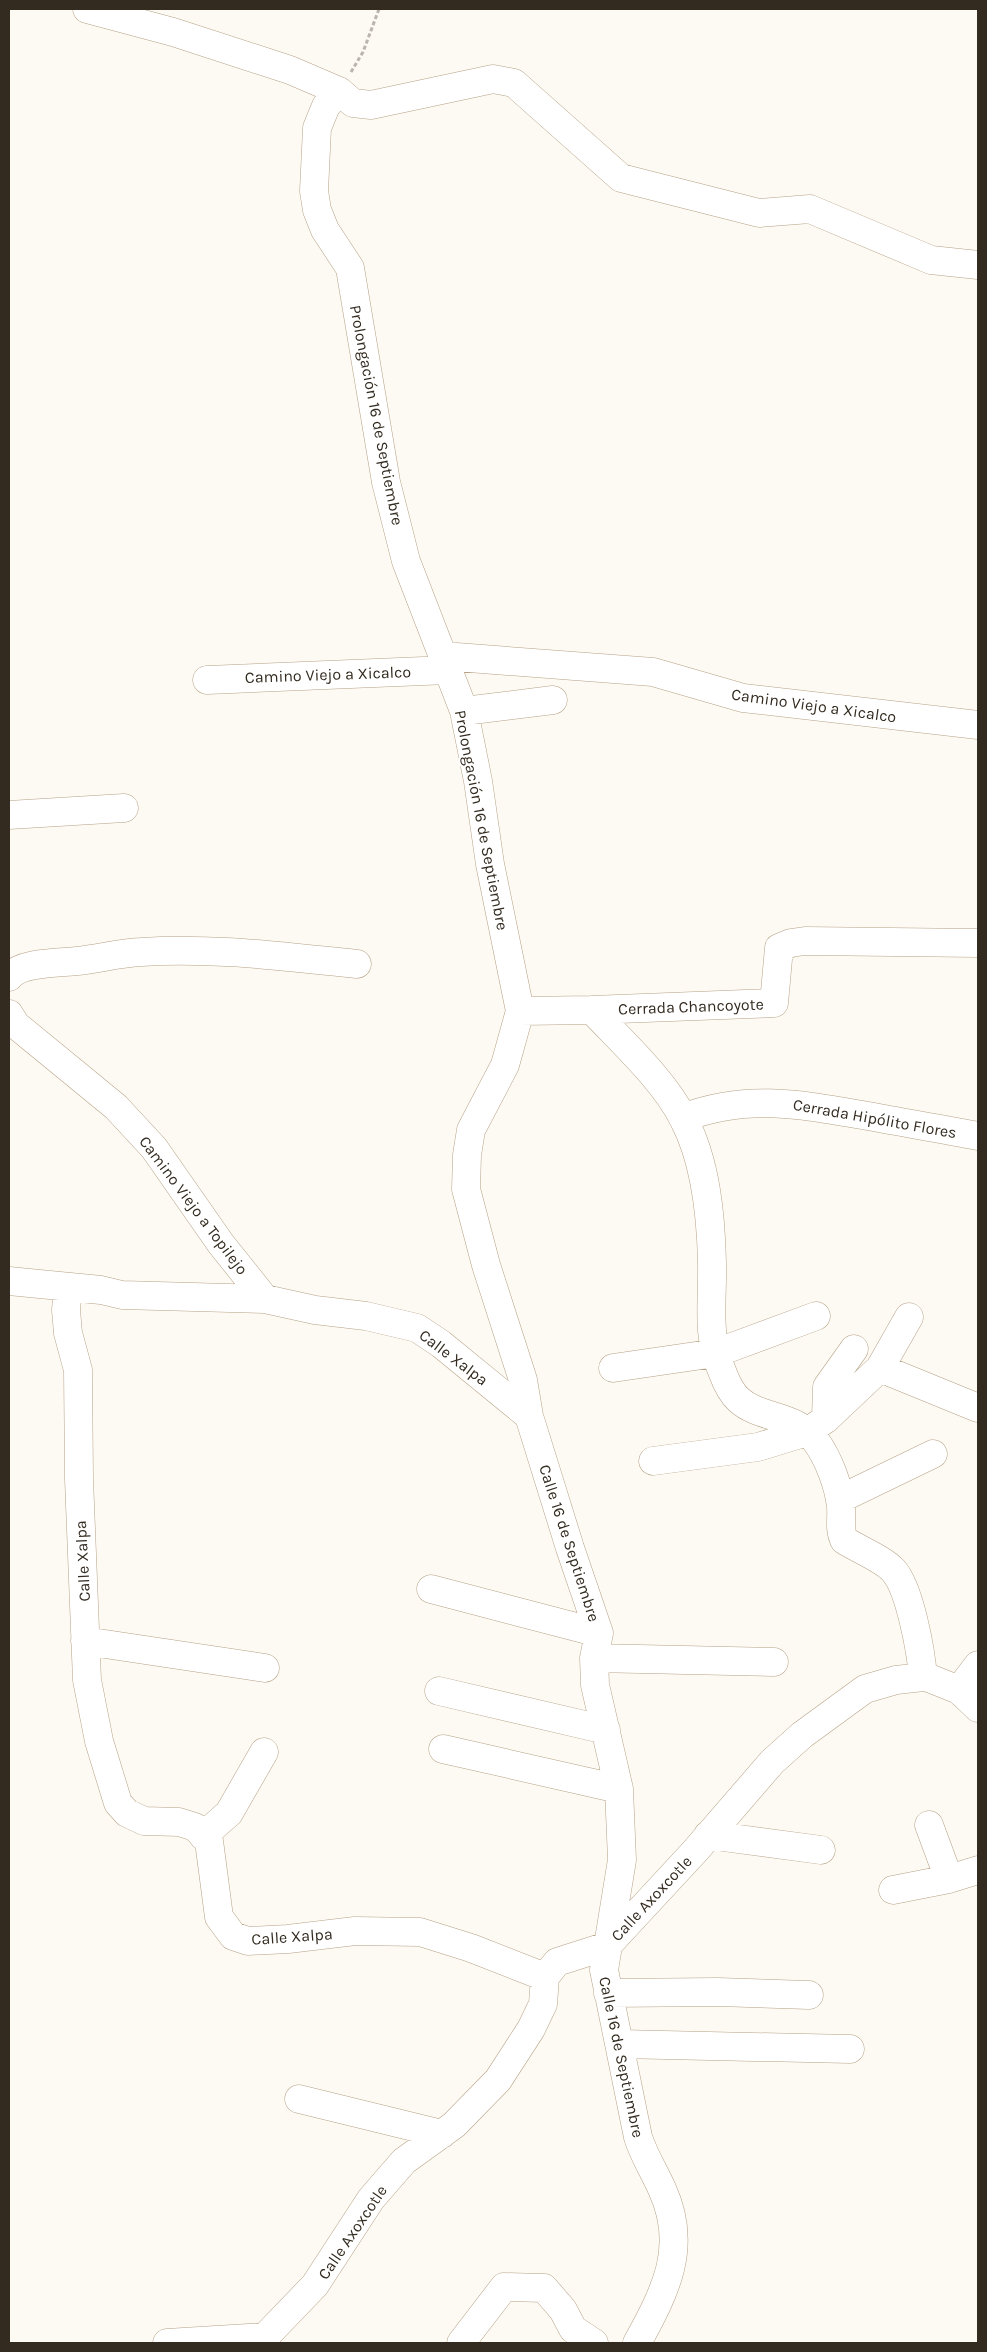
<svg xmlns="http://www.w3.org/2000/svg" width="987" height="2352" viewBox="0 0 987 2352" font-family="Karla,sans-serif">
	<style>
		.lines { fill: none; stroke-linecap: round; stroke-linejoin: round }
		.minor-casing { stroke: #b6a286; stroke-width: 29 }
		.path { stroke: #bab5ad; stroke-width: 3; stroke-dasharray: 4 2.5; stroke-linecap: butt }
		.minor { stroke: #fff; stroke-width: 28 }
		.labels { text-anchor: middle; stroke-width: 4; stroke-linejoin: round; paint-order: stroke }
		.street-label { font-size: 16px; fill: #332b20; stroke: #fff }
	</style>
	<rect width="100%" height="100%" fill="#fdf9f3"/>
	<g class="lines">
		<g class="minor-casing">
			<path id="minor" d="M87,9L173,32L290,70L339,91L353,103L371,105L493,79L514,83L621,178L759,213L810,209L931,260L978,265
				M339,91L326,106L317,128L314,191L317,210L325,230L350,268L386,482L406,561L464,711L478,781L490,864L520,1011L505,1065L471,1130L467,1155L466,1189L486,1265L523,1380L529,1416L570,1548L599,1633L594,1658L595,1685L619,1789L622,1860L604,1970L638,2137C644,2156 654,2171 662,2189C689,2247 665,2292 637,2343
				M443,656L653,672L743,698L978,725
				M207,680L448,670
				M464,711L553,700
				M9,815L124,808
				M9,977C20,962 58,963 77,961C98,959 119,953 141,952C213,947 286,957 357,964
				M592,1010L774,1003L779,948L791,943L805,941L978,943
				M520,1011L592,1010C621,1041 665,1081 684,1120C706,1162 711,1216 712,1263C713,1302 706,1334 722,1371C726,1382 731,1393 739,1400C760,1419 795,1414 815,1440C828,1457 839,1486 841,1507C842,1519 839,1529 844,1540C858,1549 883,1559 893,1570C910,1588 921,1652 923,1677
				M9,1014L16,1025L116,1107L154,1148L221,1244L265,1299
				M683,1118C747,1093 804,1105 868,1116C905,1123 942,1129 978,1136
				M9,1281L101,1290L122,1295L265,1299L315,1310L366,1316L417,1328L441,1344L529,1416
				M68,1287L66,1310L68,1333L78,1370L79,1479L87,1680L99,1741L118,1803L127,1813L144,1821L179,1822L195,1827L209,1841L219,1917L233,1936L248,1941L288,1939L355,1931L420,1932L471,1948L545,1977
				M909,1317L880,1368L978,1408
				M613,1368L716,1353L816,1316
				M826,1419L880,1368
				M653,1461L758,1447L807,1432L826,1419L827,1387L854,1349
				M840,1499L933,1454
				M431,1589L599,1633
				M85,1641L265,1668
				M594,1658L774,1662
				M959,1690L978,1665
				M439,1691L606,1730
				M443,1749L619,1789
				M929,1825L949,1879L978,1870
				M708,1835L821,1850
				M203,1836L229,1813L264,1752
				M893,1890L949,1879
				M608,1993L718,1992L809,1995
				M620,2044L850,2049
				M299,2099L442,2134
				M167,2343L265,2337
				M262,2343L265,2337L315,2285L371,2199L404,2161L454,2125L498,2080L531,2029L543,2004L545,1977L557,1962L607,1946L696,1850L772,1762L802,1735L865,1689L896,1680L923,1677L929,1678L959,1690L978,1708
				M461,2343L504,2287L544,2288L563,2310L573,2329L594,2343"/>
		</g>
		<path class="path" d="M351,72L363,52L379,9"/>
		<use href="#minor" class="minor"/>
	</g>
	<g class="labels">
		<g class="street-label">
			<text transform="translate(377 415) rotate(79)" y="6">Prolongación 16 de Septiembre</text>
			<text transform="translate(328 674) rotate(-2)" y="6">Camino Viejo a Xicalco</text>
			<text transform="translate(814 705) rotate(8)" y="6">Camino Viejo a Xicalco</text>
			<text transform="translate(482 820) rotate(79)" y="6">Prolongación 16 de Septiembre</text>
			<text transform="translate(691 1006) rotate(-2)" y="6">Cerrada Chancoyote</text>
			<text transform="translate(875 1118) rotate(10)" y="6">Cerrada Hipólito Flores</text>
			<text transform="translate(194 1205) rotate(53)" y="6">Camino Viejo a Topilejo</text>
			<text transform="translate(454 1357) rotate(37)" y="6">Calle Xalpa</text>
			<text transform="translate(570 1543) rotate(72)" y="6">Calle 16 de Septiembre</text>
			<text transform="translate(82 1561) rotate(-93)" y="6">Calle Xalpa</text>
			<text transform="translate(651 1898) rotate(-47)" y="6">Calle Axoxcotle</text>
			<text transform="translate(292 1936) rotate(-4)" y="6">Calle Xalpa</text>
			<text transform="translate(622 2057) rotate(78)" y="6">Calle 16 de Septiembre</text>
			<text transform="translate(352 2232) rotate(-56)" y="6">Calle Axoxcotle</text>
		</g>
	</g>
	<rect width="987" height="2352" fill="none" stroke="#332b20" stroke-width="20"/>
</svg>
